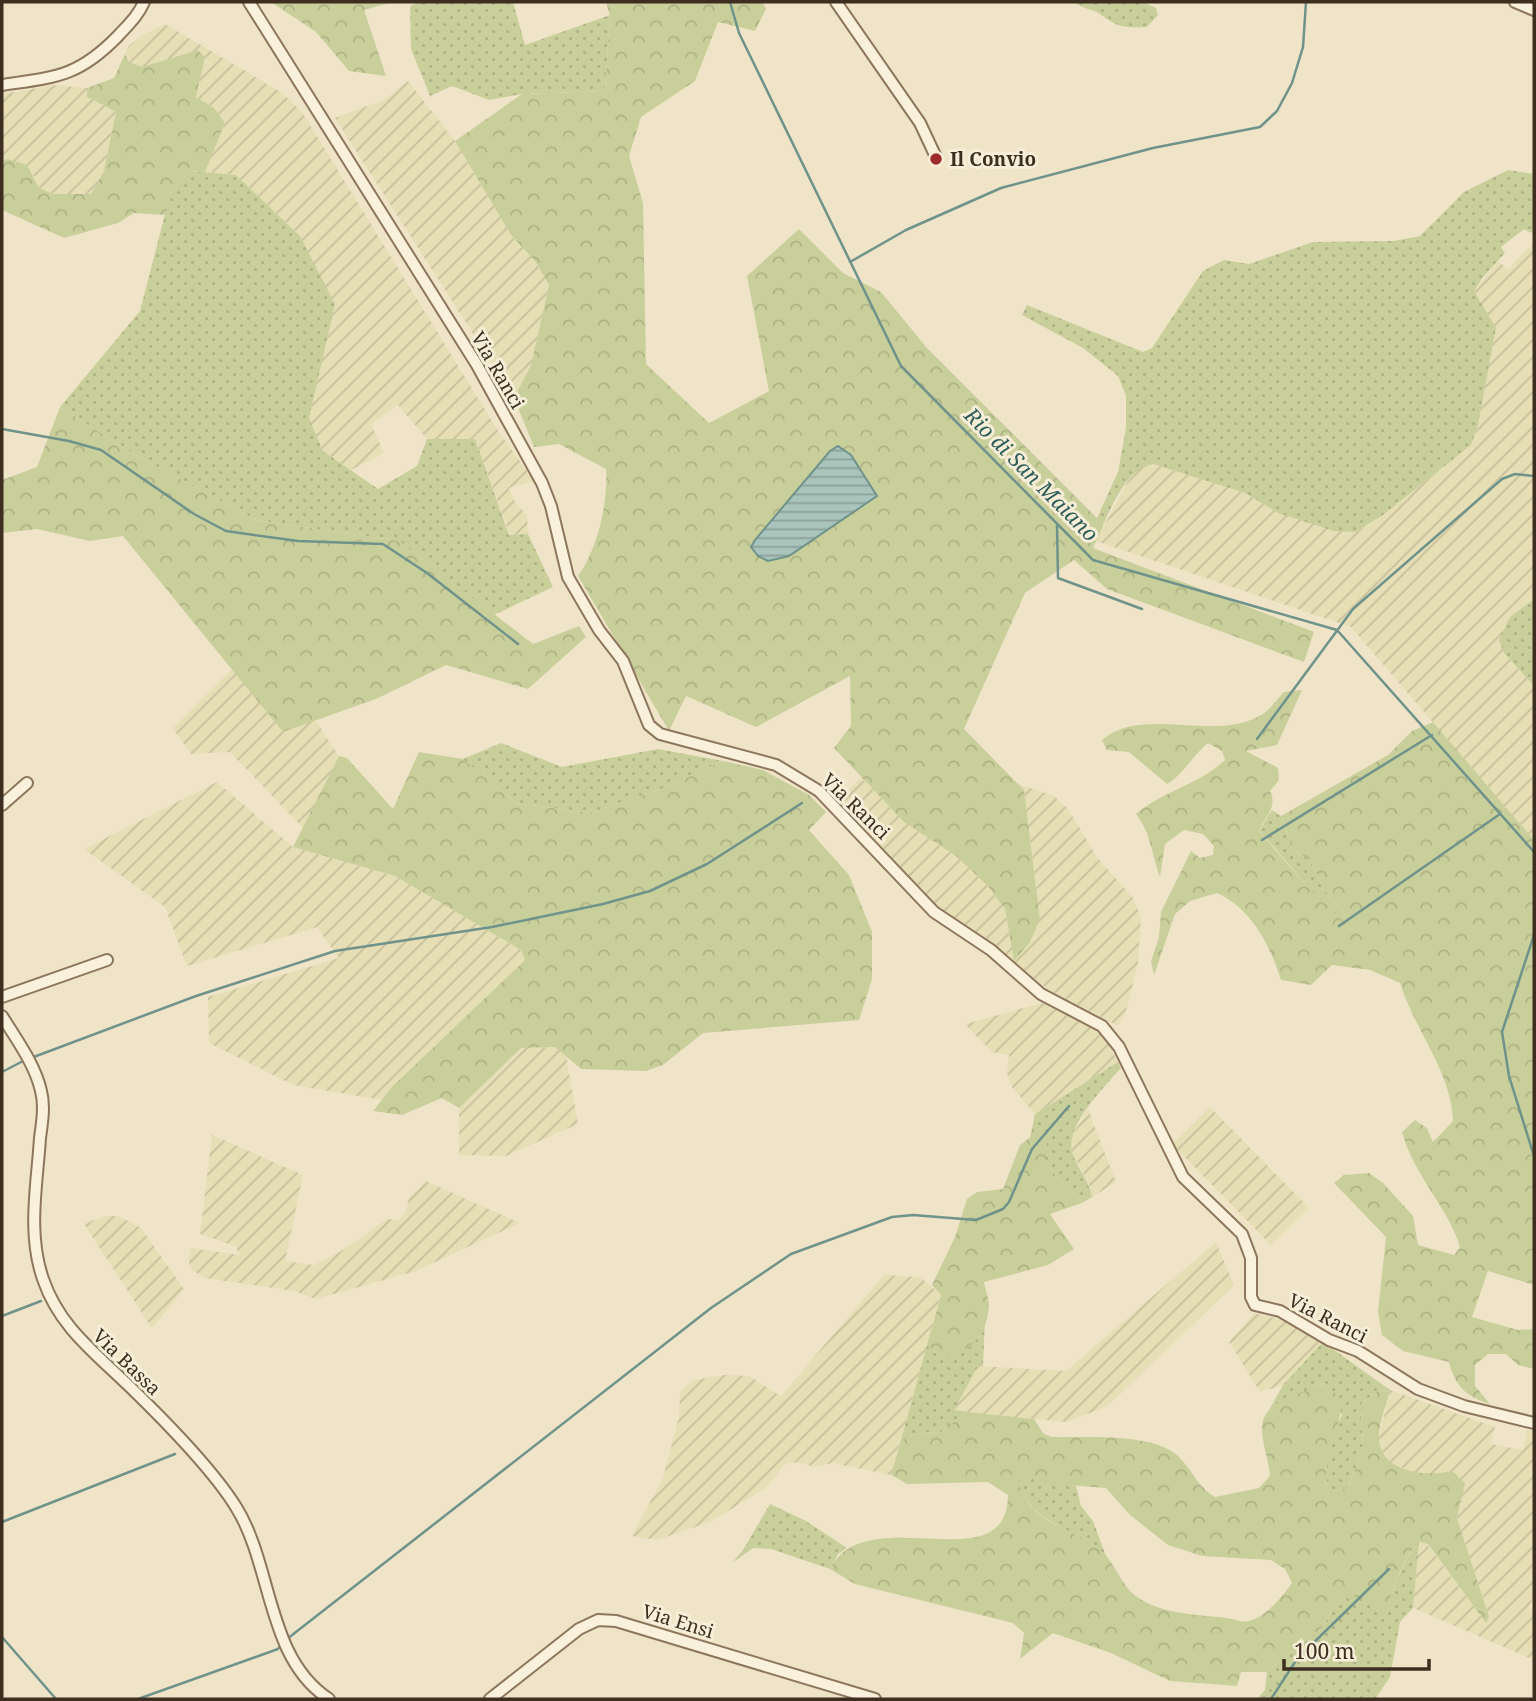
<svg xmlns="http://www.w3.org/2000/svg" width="1536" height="1701" viewBox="0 0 1536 1701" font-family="'Noto Serif',serif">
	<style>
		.farmland { fill: url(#farmland-furrows) }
		.grass { fill: url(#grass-dots) }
		.forest { fill: url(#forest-crowns); fill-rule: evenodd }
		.water { fill: url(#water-rules); stroke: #6f938a; stroke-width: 2 }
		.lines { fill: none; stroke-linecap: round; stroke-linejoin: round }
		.stream { stroke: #6f938a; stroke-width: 2.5 }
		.minor-casing { stroke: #8d765c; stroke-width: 14 }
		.minor { stroke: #faf1dc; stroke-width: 10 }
		.poi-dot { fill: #9e2a2b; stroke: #f7eed8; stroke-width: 2.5 }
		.labels { text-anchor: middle; stroke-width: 6; stroke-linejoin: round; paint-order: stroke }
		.poi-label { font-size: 19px; font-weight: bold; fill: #3d2e20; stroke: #f7eed8; text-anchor: start }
		.street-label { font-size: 19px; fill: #3d2e20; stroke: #f7eed8 }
		.water-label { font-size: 21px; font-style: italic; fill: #2f5d5a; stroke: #f7eed8 }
	</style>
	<defs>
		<pattern id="farmland-furrows" width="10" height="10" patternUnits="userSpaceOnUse" patternTransform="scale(1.75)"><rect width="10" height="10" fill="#e6deb5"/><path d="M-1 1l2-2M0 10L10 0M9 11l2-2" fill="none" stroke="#c6bf9b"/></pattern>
		<pattern id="grass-dots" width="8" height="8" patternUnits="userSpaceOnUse" patternTransform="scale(1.75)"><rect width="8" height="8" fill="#c9cf9b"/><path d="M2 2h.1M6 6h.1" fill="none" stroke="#aeb285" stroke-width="1.8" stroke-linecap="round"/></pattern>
		<pattern id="forest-crowns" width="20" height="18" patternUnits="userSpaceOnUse" patternTransform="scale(1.75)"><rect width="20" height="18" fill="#c9cf9b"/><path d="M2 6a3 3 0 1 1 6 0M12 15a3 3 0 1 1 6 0" fill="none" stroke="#aeb285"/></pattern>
		<pattern id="water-rules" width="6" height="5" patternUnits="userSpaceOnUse" patternTransform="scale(1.75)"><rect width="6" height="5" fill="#a9c4bc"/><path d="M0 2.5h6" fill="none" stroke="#8ba098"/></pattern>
	</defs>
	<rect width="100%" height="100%" fill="#f0e4c8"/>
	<path class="farmland" d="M165,24L281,92L302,112L500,434L534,481L509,488L515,502L527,515L528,534L510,535L475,439H427L398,405L371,424L384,453L351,470L323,451L309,418L334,304L300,236L236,175L205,172L225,123L214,108L196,97L205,57L198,50L142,67L129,62L125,54L129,46L141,36Z
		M408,81L455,141L511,235L535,261L549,285L531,365L514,398L335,118L384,100Z
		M55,85L87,88V97L116,112L104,171L91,195L53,194L39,188L35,177L7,159L2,161V94Z
		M1534,242V599L1510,617L1504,653L1534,686V840L1351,627L1096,541L1128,481L1141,466L1153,464L1245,493L1278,513L1355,532L1383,515L1471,445L1478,425L1496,328L1474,291L1498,261L1508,269Z
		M232,669L283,732L315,720L339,756L303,828L230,752L191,754L173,728Z
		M861,777L904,822L956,856L988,886L1005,909L1010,940L1040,919L1024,790L1018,784L1054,796L1068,809L1097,857L1133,898L1141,917L1138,964L1126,1011L1118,1026L1051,991L940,910L839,800Z
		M217,782L293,847L395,876L521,950L525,960L382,1100L293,1085L209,1043L208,997L339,958L317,927L187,966L165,907L84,849Z
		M1042,1003L1090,1026L1105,1037L1118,1062L1035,1114L1012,1087L1007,1073L1009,1055L992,1052L965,1024Z
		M555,1047L566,1056L578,1124L506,1156L459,1155V1108L521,1048Z
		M1210,1107L1309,1208L1271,1245L1172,1144Z
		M1088,1109L1116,1182L1092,1197L1090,1186L1072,1152L1070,1139Z
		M212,1135L303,1175L285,1261L314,1265L343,1250L387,1219L399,1220L406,1211L409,1198L426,1181L520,1223L416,1271L316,1299L294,1291L205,1278L192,1270L188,1260L191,1248L240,1255L235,1246L200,1234Z
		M104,1216H119L141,1228L184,1289L152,1328L84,1224Z
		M1216,1242L1234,1285L1108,1406L1066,1422L953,1411L978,1366L1066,1371Z
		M884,1275L920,1277L941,1295L891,1475L832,1463L815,1467L796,1462L785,1464L766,1488L710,1522L657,1540L632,1536L663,1478L679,1417L680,1392L694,1380L725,1375L749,1376L781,1396Z
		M1254,1313L1287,1321L1323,1342L1283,1385L1260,1392L1229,1342Z
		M1390,1390L1495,1427L1491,1444L1523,1450L1527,1431H1534V1595L1529,1608L1534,1611V1660L1413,1608L1419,1542L1427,1544L1486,1623L1489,1617L1457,1518L1461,1503L1452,1471L1434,1475L1409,1471L1391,1462L1381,1449L1379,1437Z"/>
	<path class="grass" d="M419,2H513L525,45L610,15L605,91L522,94L489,100L452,86L430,96L411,49L410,6Z
		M1074,2H1143L1156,8L1158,15L1147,27C1124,28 1117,27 1100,14C1091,8 1082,9 1074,2Z
		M1508,170L1534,174V230L1531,233L1524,229L1501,247L1505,253L1483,277L1474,291L1496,328L1478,425L1471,445L1383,515L1355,532L1334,531L1278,513L1245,493L1153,464C1121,470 1106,522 1093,548L1097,518L1118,472L1126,428V396L1118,376L1083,348L1022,315L1027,305L1143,352L1152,348L1203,271L1224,260L1249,264L1313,242L1394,241L1420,236L1464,192Z
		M190,171L236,175L300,236L335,304L309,418L323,451L378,489L417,466L427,439H475L509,535L528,534L553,587L494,615L399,541L256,520L137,456L60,407L140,311L171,191Z
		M1534,599V686L1504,653L1499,640L1510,617Z
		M501,743L562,767L658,749L723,761L664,788L590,813L516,803L463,759Z
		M1272,810L1281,816L1293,850L1310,860L1324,890L1363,936C1325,916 1291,863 1259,831Z
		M1118,1062L1121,1068C1105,1086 1065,1126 1072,1152C1077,1168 1089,1180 1092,1197L1082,1203L1046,1165L1030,1138L1035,1114Z
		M985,1319L983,1366H978L954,1410L966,1412L940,1433L924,1432L901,1440L927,1345L940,1356L979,1338Z
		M1323,1342L1390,1390L1378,1391L1361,1404L1363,1451L1347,1488L1329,1495C1321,1469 1332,1439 1342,1415L1325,1383L1287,1399L1269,1410L1283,1385Z
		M1027,1476L1076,1486L1081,1506L1093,1521L1106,1556C1074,1524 1037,1531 1017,1481Z
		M770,1504L806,1521L847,1548L838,1554L830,1569L771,1549L753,1548L732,1563L743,1550Z
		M1419,1542L1413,1608L1400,1622L1390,1677L1375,1699H1257L1265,1690L1267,1672L1323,1627L1336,1603L1352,1594L1387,1614C1393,1587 1401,1563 1419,1542Z"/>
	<path class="forest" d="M271,2H393L364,10L386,76L349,71L316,32Z
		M606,2H763L766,9L755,31L718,22L695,81L641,117L629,156L643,203L646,364L709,423L769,391L747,276L799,229L843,273L881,292L927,348L1097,518L1093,548L1314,632L1304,662L1107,589L1074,560L1025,593L964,729L1024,790L1040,919L1030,942L1014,961L1005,909L988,886L956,856L904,822L834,748L851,726L850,676L756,727L686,696L669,731L578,576C598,548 608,503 606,469L559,444L534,447L514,398L531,365L549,285L535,261L511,235L455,141L522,94L605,91L610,16Z
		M198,50L205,57L196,97L214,108L225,123L205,172L190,171L171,191L166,215L134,213L118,223L64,238L2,210V161L7,159L27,165L39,188L53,194H91L104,171L116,112L87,97V88L114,78L125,54L129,62L142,67Z
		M60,407L137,456L256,520L399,541L533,644L579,626L586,637L528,689L446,665L376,699L283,732L123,536L90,541L37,529L2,533V480L37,467Z
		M1302,690L1277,745L1246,751L1278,768L1279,780L1270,791C1278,807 1265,817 1259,831L1304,883L1352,930L1362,935L1324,890L1310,860L1293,850L1281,816L1388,755L1412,731L1433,722L1534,840V1285L1488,1271L1472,1317L1518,1330L1534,1329V1369L1518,1365L1506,1354H1488L1475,1365V1386L1490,1404C1466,1396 1456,1388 1449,1362L1403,1351L1382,1335L1378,1312L1386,1237L1334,1183L1344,1175L1369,1173L1383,1183L1413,1216L1418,1245L1454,1255L1460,1247C1448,1207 1414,1176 1402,1132L1415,1120L1427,1128L1433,1142L1453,1121C1452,1073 1414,1029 1400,983L1370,970L1332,965L1311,985L1281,980C1270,945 1251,908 1217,893L1190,901L1175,914L1154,975L1151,961L1159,937L1161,912L1191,851L1200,858L1213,855L1214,846L1203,834L1184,830L1165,844L1160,877C1152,855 1151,833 1136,814C1163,791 1200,784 1225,760L1222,751L1208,743C1192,756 1185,773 1167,784L1129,752L1107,750L1102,740C1142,705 1214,743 1261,715C1270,710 1277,699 1284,692Z
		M419,752L463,759L516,803L590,813L664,788L723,761L763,770L809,795L826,812L809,830L849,875L872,932V979L859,1020L703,1033L663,1065L646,1071L581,1069L555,1047L521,1048L459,1108L442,1098L402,1115L373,1111L393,1086L525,960L521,950L395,876L293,847L339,756L347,758L393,809Z
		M1037,1132L1047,1144L1046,1165L1082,1203L1050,1214L1074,1249L1048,1265L984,1282C985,1289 989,1298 989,1305C988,1334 969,1357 940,1356L927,1345L941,1295L932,1285L955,1237L967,1199L977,1192L1003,1189L1020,1145Z
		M1325,1383L1341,1399C1343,1432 1318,1462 1329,1494L1347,1488L1363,1451L1361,1404L1378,1391L1390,1390C1387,1404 1378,1424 1379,1439C1382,1473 1427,1477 1452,1471L1465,1483L1457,1518L1489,1617L1486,1623L1428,1544L1419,1542C1400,1563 1393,1588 1387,1615L1352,1595L1336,1603L1323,1627L1267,1672H1241L1237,1686L1170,1681L1111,1653L1053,1633L1020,1659L1024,1633L1013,1623L855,1584L830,1569C866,1497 1007,1585 1008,1495L988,1482L907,1484L891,1475L901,1440L924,1432L940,1433L966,1412L1034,1419L1043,1433L1051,1437C1084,1438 1155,1432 1179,1457C1193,1471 1197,1486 1215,1497L1259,1488L1270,1476C1269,1460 1261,1441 1262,1426C1264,1399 1306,1393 1325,1383ZM1027,1476L1055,1484L1106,1488L1130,1515L1168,1545L1202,1556L1271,1560L1285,1569L1292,1583C1282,1597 1266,1617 1248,1621C1242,1623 1234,1619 1227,1618C1195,1614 1155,1615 1130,1591C1118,1578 1113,1559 1098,1548C1064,1523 1035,1527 1018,1482Z"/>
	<path class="water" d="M838,446L851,455L877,496L789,556L768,561L758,556L751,547L755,540L830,451Z"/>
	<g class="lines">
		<path class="stream" d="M730,2L739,33L901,366L1093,560L1337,630L1534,852
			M850,262L906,230L1001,188L1153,148L1260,127L1277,111L1292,83L1303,47L1306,2
			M2,429L69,441L101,450L194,514L226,531L298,541L383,544L427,573L518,644
			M1057,524L1058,578L1142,609
			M1257,739L1353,609L1502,479L1515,474L1534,476
			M1262,840L1432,735
			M1339,926L1500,814
			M31,1058L196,996L335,951L492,927L603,904L650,891L707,864L802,803
			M2,1072L25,1060
			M1533,1153L1509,1076L1502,1032L1534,935
			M2,1316L41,1301
			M2,1522L175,1454
			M2,1637L56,1699
			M287,1639L711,1308L791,1254L892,1217L913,1215L976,1220L1003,1209L1009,1202L1032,1149L1069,1106
			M138,1699L278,1649L282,1644
			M1271,1699L1297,1659L1389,1569"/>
		<g class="minor-casing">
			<path id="minor" d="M249,2L477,365L542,483L551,506L568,577L599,630L623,661L649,725L660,734L776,765L819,791L934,912L991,950L1041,994L1102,1026L1119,1047L1183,1177L1242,1234L1251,1258V1297L1255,1305L1280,1311L1329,1340L1358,1351L1418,1389L1464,1406L1534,1423
				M836,2L920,123L935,155
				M1515,2L1534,10
				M2,85C56,77 78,77 118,36C128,25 138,16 144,2
				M2,805L27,783
				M2,997L107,960
				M2,1016C16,1039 35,1064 41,1091C45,1106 42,1123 40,1138C37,1186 27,1233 43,1279C59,1326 93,1351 128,1385C160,1416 213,1470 236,1507C273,1566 266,1658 329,1699
				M490,1699L579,1629L598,1620L616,1621L875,1699"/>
		</g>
		<use href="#minor" class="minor"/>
	</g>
	<circle class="poi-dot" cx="936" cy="159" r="7"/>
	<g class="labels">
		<g class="poi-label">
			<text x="950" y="166">Il Convio</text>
		</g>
		<g class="street-label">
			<text transform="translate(498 370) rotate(60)" y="7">Via Ranci</text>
			<text transform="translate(856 806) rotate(44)" y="7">Via Ranci</text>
			<text transform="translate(1328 1318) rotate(27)" y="7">Via Ranci</text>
			<text transform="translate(127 1362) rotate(44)" y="7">Via Bassa</text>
			<text transform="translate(678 1621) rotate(17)" y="7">Via Ensi</text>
		</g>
		<g class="water-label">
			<text transform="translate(1031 475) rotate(45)" y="7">Rio di San Maiano</text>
		</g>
	</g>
	<rect width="1536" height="1701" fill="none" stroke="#3d2e20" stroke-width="7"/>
	<path d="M1284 1659v10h145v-10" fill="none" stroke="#3d2e20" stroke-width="3.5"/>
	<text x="1294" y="1659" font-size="21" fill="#3d2e20" stroke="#f7eed8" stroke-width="5" paint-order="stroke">100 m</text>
</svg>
